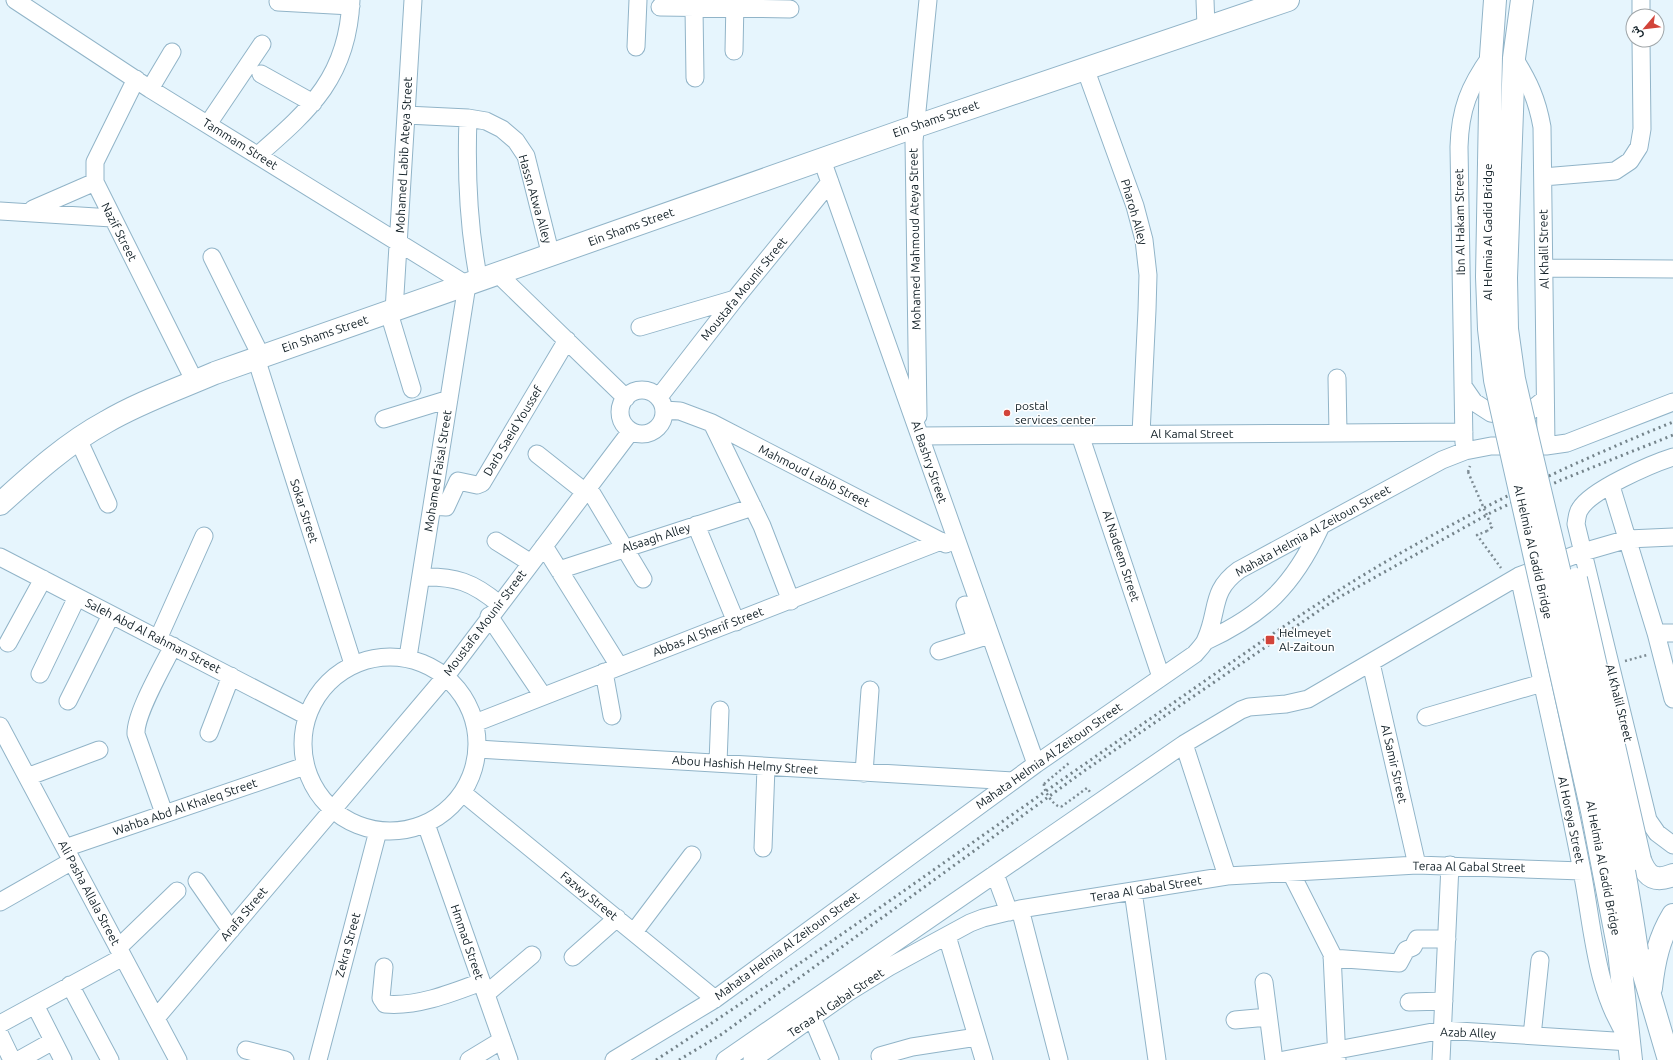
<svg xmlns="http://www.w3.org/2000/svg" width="1673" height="1060" viewBox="0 0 1673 1060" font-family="Ubuntu,Vazirmatn,sans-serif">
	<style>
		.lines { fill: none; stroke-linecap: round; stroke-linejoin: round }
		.minor-casing { stroke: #91b4c8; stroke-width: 19 }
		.major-casing { stroke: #91b4c8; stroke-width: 24 }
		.path { stroke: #7d8b93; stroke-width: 2.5; stroke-dasharray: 2 3; stroke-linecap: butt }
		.minor { stroke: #fff; stroke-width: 17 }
		.major { stroke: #fff; stroke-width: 22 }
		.rail { stroke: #74838a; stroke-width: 3; stroke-dasharray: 2 4; stroke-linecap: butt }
		.major-bridge-casing { stroke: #91b4c8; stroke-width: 24; stroke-linecap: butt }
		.path-bridge { stroke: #7d8b93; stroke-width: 2.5; stroke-dasharray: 2 3; stroke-linecap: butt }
		.major-bridge { stroke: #fff; stroke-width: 22 }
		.poi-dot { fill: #d2443a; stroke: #fff; stroke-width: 1.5 }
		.labels { text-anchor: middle; stroke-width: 3; stroke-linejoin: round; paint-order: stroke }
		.street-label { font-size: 12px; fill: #101e25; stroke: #fff }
		.poi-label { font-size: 12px; fill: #101e25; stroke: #fff; text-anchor: start }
	</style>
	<rect width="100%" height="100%" fill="#e6f5fd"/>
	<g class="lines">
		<g class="minor-casing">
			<path id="minor" d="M15,0L150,89L467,285L408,657
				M1205,0L1206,27
				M1641,0V16
				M278,2L351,6
				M660,7L790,9
				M694,8L695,78
				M636,47L638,0
				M734,51L735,0
				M1514,58C1529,82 1537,99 1542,127L1546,446
				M1085,68L1135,206L1144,240L1148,275L1147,310L1141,434
				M261,74L313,103
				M136,79L95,162V182L195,382
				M150,89L172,52
				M406,115L468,118L486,121L502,129L516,141L526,156L551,256
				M468,118C466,173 468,227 479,281
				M208,124L262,44
				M258,155C311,109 348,76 351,0
				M822,160L1036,764
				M1543,177L1615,171L1630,161L1639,147L1642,129L1641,40
				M33,209L95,182
				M0,211L112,218
				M212,257L261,356
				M1544,268L1673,269
				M498,274L626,398
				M394,311L413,0
				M389,313L412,389
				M640,327L735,299
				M256,358L353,664
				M1337,378L1338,433
				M1463,386L1474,402L1491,413L1510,416L1530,411L1545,399
				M620 412a22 22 0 1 1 44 0a22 22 0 1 1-44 0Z
				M659,397L735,299L830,182
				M664,410L680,411L712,423L946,544
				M918,416L914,141L928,0
				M384,419L449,399
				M712,423L762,526L791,601
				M1080,435L1161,677
				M920,436L1464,432
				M78,439L108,504
				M1464,443L1459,147C1460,109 1469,87 1491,56
				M537,454L585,492
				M1673,457C1651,464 1591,490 1580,509C1577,513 1577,519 1576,524L1648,820L1657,833L1673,845
				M1611,486L1656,633L1673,699
				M588,487L643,579
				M432,506L446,507L458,481L477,485L482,483L567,340
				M696,525L736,622
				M496,541L531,563
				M544,546L619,666
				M0,557L307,716
				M559,570L753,507
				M1519,576C1540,674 1563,772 1582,871C1593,927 1595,990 1628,1038
				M421,577C455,576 473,582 499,604
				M965,605L976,639
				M489,616L543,696
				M1656,633H1673
				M158,639L204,536
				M1206,641C1264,614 1293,586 1320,528
				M8,643L43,579
				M939,651L990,635
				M303 744a87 87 0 1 1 174 0a87 87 0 1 1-174 0Z
				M1371,663L1417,865
				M604,672L612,716
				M40,674L77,597
				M68,701L111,615
				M1426,717L1542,683
				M475,723L941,541
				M0,726L178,1060
				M209,733L231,676
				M1184,744L1227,876
				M478,749L1013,781
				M718,763L720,710
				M864,773L870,690
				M27,777L99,750
				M463,793L715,999
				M164,813L136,734C135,714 163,666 173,646
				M426,824L509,1060
				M65,848L305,766
				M763,848L766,767
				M1291,873L1332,954L1337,1060
				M995,874L1009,912
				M197,881L231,930
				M1133,891L1157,1060
				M0,902L72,861
				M1020,909L1059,1060
				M634,932L692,855
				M947,936L984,1060
				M118,948L177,891
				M573,957L617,918
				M1332,958L1399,963L1406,950L1413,947L1417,939H1447
				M384,967L381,998L385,1004C417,1007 452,993 481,982
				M1264,982L1274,1060
				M70,985L110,1060
				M486,994L532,955
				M1409,1002L1444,1001
				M35,1005L63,1060
				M812,1017L830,1060
				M156,1018L446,676L631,431
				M1235,1020L1268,1017
				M0,1024L123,957
				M0,1035L12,1060
				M1532,1036L1540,960
				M246,1050L285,1060
				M880,1056L912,1047L977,1037
				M19,1060L53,1041
				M318,1060L378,831
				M469,1060L502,1040
				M614,1060L715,999L1036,764L1195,654C1198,650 1204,645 1206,639C1219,610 1210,591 1239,570L1442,460L1465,451L1491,446H1546L1567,443L1673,402
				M725,1060L1184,744L1241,710L1249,707L1286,704L1308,699L1519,576L1583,552L1628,539L1673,537
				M752,1060L847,993L889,967L970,923L983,918L1020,909L1227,876L1417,865L1582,871
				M1284,1060L1443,1030L1630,1042
				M1441,1060L1450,865"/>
		</g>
		<g class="major-casing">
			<path id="major" d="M1489,163L1491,56L1495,0
				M1510,165L1514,58L1522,0
				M0,504C33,474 67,443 106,422C140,402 178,389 215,373L914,127L1288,0
				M1640,860C1647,878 1656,882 1673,875
				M1619,951L1631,1060
				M1637,951L1669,1060
				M1651,988C1654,961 1659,938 1673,915"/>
		</g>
		<path class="path" d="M1468,472L1470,466
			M1487,531L1477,535L1501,568
			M1625,661L1647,655
			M1044,784L1069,763L1068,761
			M1061,807L1087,788L1090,792"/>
		<use href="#minor" class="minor"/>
		<use href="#major" class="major"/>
		<path class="rail" d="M656,1060C821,952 981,835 1144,723C1210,678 1276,630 1344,587C1448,522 1559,468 1673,422
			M679,1060L722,1034L1084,771L1336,599L1492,512L1561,480L1673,435"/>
		<g class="major-bridge-casing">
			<path id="major-bridge" d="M1489,163L1487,277L1489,329L1495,380L1592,811L1619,951
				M1510,165L1506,278L1507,329L1514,379C1557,569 1609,758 1637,951
				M1576,579L1640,860"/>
		</g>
		<path class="path-bridge" d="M1468,472L1492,527L1487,531
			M1044,784C1043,790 1054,807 1061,807"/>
		<use href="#major-bridge" class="major-bridge"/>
	</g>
	<g class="poi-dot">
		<circle cx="1007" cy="413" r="4"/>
		<rect x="1265" y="635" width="10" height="10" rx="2"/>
	</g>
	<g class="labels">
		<g class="street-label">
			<text transform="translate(936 119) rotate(-19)" y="4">Ein Shams Street</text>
			<text transform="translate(240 144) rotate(32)" y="4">Tammam Street</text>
			<text transform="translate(404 155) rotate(-87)" y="4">Mohamed Labib Ateya Street</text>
			<text transform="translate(535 199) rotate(74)" y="4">Hassn Atwa Alley</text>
			<text transform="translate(1134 212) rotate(74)" y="4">Pharoh Alley</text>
			<text transform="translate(1460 222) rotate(-91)" y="4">Ibn Al Hakam Street</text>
			<text transform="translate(631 227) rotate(-20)" y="4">Ein Shams Street</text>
			<text transform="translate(119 232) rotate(63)" y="4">Nazif Street</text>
			<text transform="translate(1488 232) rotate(-90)" y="4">Al Helmia Al Gadid Bridge</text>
			<text transform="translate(915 239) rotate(-91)" y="4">Mohamed Mahmoud Ateya Street</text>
			<text transform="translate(1544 249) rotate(-91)" y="4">Al Khalil Street</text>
			<text transform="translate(744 289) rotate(-51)" y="4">Moustafa Mounir Street</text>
			<text transform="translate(325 334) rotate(-19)" y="4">Ein Shams Street</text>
			<text transform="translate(513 431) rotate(-59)" y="4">Darb Saeid Youssef</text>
			<text x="1192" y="438">Al Kamal Street</text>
			<text transform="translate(929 462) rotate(71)" y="4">Al Bashry Street</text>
			<text transform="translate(438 471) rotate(-81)" y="4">Mohamed Faisal Street</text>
			<text transform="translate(814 476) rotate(27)" y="4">Mahmoud Labib Street</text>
			<text transform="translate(304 511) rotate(72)" y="4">Sokar Street</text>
			<text transform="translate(1313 531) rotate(-29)" y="4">Mahata Helmia Al Zeitoun Street</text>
			<text transform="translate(656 538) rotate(-18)" y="4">Alsaagh Alley</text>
			<text transform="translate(1533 552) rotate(77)" y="4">Al Helmia Al Gadid Bridge</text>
			<text transform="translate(1121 556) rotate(72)" y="4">Al Nadeem Street</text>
			<text transform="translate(485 623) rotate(-53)" y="4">Moustafa Mounir Street</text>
			<text transform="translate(708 632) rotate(-21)" y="4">Abbas Al Sherif Street</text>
			<text transform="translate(153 636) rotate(27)" y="4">Saleh Abd Al Rahman Street</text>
			<text transform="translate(1619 703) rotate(76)" y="4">Al Khalil Street</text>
			<text transform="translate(1049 756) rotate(-35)" y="4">Mahata Helmia Al Zeitoun Street</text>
			<text transform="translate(1394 764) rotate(77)" y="4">Al Samir Street</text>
			<text transform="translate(745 765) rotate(4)" y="4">Abou Hashish Helmy Street</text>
			<text transform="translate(185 807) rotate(-19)" y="4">Wahba Abd Al Khaleq Street</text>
			<text transform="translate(1571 820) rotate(78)" y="4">Al Horeya Street</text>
			<text transform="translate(1469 867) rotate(1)" y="4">Teraa Al Gabal Street</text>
			<text transform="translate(1603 868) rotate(79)" y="4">Al Helmia Al Gadid Bridge</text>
			<text transform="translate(1146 889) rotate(-9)" y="4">Teraa Al Gabal Street</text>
			<text transform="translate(89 893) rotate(62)" y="4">Ali Pasha Allala Street</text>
			<text transform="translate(589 896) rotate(39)" y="4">Fazwy Street</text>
			<text transform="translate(244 914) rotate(-50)" y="4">Arafa Street</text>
			<text transform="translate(467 942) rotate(71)" y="4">Hmmad Street</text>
			<text transform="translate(348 945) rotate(-75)" y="4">Zekra Street</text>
			<text transform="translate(787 946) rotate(-36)" y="4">Mahata Helmia Al Zeitoun Street</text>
			<text transform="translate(836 1003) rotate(-34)" y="4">Teraa Al Gabal Street</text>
			<text transform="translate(1468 1033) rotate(2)" y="4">Azab Alley</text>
		</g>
		<g class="poi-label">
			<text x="1015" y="410">postal<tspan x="1015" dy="14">services center</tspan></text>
			<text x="1279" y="637">Helmeyet<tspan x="1279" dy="14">Al-Zaitoun</tspan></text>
		</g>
	</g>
	<g transform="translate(1645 28) rotate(242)"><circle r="19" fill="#ffffff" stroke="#9fa5a8"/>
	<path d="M0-3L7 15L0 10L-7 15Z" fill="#d2443a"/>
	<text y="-6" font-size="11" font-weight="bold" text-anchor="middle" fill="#101e25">ش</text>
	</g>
</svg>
